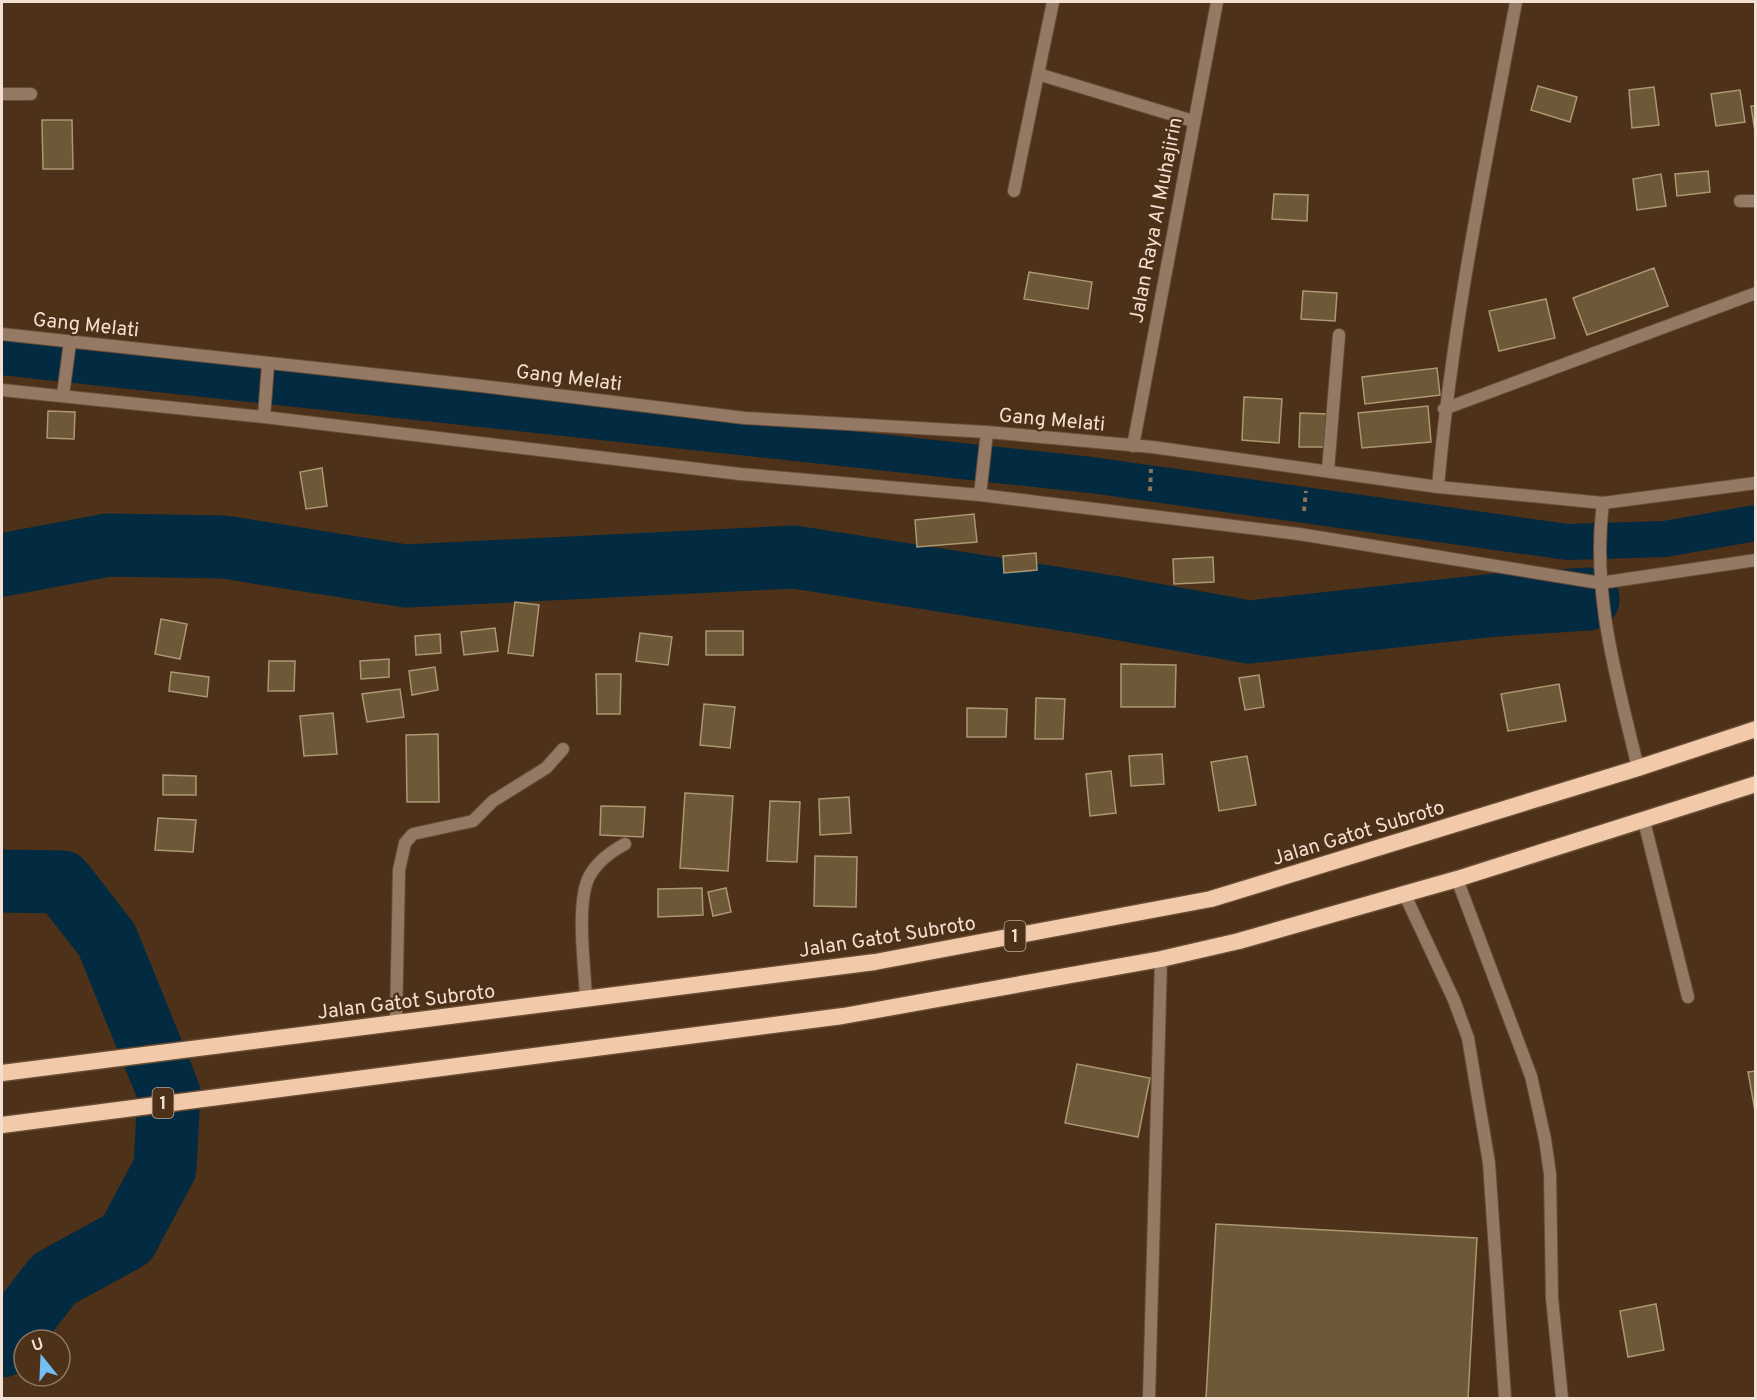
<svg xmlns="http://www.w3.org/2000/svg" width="1757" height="1400" viewBox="0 0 1757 1400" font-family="Overpass,sans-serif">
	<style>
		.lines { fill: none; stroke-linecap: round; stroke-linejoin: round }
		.canal { stroke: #022a41; stroke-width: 36 }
		.river { stroke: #022a41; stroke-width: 63 }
		.building { fill: #6d5937; stroke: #ac9773; stroke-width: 1.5 }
		.service-casing { stroke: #684d36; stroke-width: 14 }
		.minor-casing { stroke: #684d36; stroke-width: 14 }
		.trunk-casing { stroke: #684d36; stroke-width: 19 }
		.path { stroke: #8b735e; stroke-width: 4; stroke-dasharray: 4.5 4.5; stroke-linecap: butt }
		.service { stroke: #947964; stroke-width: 12 }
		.minor { stroke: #947964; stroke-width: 12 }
		.trunk { stroke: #f2caa9; stroke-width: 16 }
		.labels { text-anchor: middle; stroke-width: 4.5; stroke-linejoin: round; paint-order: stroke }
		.shield { fill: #4d3118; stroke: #c1ac9a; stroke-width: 1.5 }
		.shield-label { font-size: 18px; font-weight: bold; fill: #f3e0d2 }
		.street-label { font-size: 20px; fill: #f3e0d2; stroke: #4d3118 }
	</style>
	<rect width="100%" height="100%" fill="#4d3118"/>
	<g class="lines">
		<path class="canal" d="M2,357L1091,475L1567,542L1665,539L1756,523"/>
		<path class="river" d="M2,565L108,545L224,547L406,576L794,557L1105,606L1249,632L1496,605L1588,599
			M2,881L62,882L107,940L169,1093L165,1168L127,1239L54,1279L2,1346"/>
	</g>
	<path class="building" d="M1538,86L1577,97L1570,122L1531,110Z
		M1654,87L1659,125L1632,128L1629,90Z
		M1740,90L1745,122L1716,126L1711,94Z
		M1751,106H1756V138Z
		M42,120H72L73,169H43Z
		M1708,171L1710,192L1677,196L1675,174Z
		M1661,174L1666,206L1637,210L1633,179Z
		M1274,194L1308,195L1307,221L1272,219Z
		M1654,268L1668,306L1587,335L1573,298Z
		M1029,272L1092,282L1088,309L1024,299Z
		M1303,291L1337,293L1335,321L1301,319Z
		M1546,299L1555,338L1499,351L1489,311Z
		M1437,368L1440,395L1365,404L1362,377Z
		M1244,397L1282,399L1279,443L1242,440Z
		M1428,406L1431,442L1362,448L1358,413Z
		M48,411L75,412L74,439L47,438Z
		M1300,413L1327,414L1326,447H1299Z
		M322,468L327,506L306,509L300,472Z
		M974,514L977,542L917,547L915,520Z
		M1036,553L1037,570L1004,573L1003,556Z
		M1213,557L1214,582L1174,584L1173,559Z
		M515,602L539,605L533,656L508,653Z
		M161,619L187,624L180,659L155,654Z
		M495,628L498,651L464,655L461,632Z
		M706,631H743V655H706Z
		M640,633L672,637L668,665L636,661Z
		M440,634L441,653L416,655L415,636Z
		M389,659V677L361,679L360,661Z
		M269,661H295L294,691H268Z
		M1121,664L1176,665L1175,707H1121Z
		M435,667L438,690L412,695L409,671Z
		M171,672L209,677L207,697L169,691Z
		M596,674H621L620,714H597Z
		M1259,675L1264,707L1245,710L1239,678Z
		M1559,684L1566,721L1508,731L1501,694Z
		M400,689L404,717L367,722L362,694Z
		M1036,698L1065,699L1063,739H1035Z
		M704,704L735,707L730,748L700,745Z
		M967,708L1007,709L1006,737H967Z
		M333,713L337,754L304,756L300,716Z
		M438,734L439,802H407L406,735Z
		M1162,754L1164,784L1131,786L1129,756Z
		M1247,756L1256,805L1219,811L1211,762Z
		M1111,771L1116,813L1090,816L1086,774Z
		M163,775L196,776V795H163Z
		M685,793L733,796L728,871L680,868Z
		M849,797L851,833L820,835L819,799Z
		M770,801L800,802L797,862L767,861Z
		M601,806L645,807L643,837L600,835Z
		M158,818L196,820L193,852L155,850Z
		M815,856L857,857L856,907L814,906Z
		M702,888L703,915L658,917V889Z
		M726,888L731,912L713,916L708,892Z
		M1077,1064L1150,1078L1138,1137L1065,1123Z
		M1756,1071V1111H1755L1748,1072Z
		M1216,1224L1477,1238L1468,1398H1206Z
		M1656,1304L1664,1350L1628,1357L1620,1311Z"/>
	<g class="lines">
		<g class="service-casing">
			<path id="service" d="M1404,893L1454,1000L1468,1038L1489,1163L1505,1398
				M1149,1398L1161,959"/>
		</g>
		<g class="minor-casing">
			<path id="minor" d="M1053,2L1038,74L1193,121
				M2,94H31
				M1014,191L1038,74
				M1740,201H1756
				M2,334L482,386L745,418L987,432L1152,447L1438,487L1603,503L1756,483
				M2,390L264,417L740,474L980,495L1299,534L1600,583L1756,560
				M63,395L70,342
				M1444,409L1756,293
				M264,417L268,364
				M1133,446L1217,2
				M1328,470L1339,335
				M1438,487C1452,324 1486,162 1516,2
				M980,495L987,432
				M1603,503C1591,594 1617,680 1638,768
				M1644,821L1688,997
				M1457,879L1531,1076L1545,1139L1550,1174L1552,1298L1562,1398
				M586,999C585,968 575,901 590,875C598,861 612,851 625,844
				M396,1024L399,870L405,843L413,834L473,821L493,801L546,768L563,749"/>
		</g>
		<g class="trunk-casing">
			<path id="trunk" d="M2,1073L875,962L1211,899L1638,768L1756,729
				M2,1125L843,1016L1161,959L1239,941L1457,879L1756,784"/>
		</g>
		<path class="path" d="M1150,491L1151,469
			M1304,511L1306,491"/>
		<use href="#service" class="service"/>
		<use href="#minor" class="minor"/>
		<use href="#trunk" class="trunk"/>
	</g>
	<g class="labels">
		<g class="shield">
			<rect x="1004.5" y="921" width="21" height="30" rx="4.5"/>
			<rect x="152.5" y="1088" width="21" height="30" rx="4.5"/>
		</g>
		<g class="shield-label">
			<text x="1015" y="942">1</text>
			<text x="163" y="1109">1</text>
		</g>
		<g class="street-label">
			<text transform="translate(1155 220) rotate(-79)" y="7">Jalan Raya Al Muhajirin</text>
			<text transform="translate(86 324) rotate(6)" y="7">Gang Melati</text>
			<text transform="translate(569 377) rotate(7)" y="7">Gang Melati</text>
			<text transform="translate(1052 419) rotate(5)" y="7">Gang Melati</text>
			<text transform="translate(1358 832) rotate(-17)" y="7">Jalan Gatot Subroto</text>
			<text transform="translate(887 936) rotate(-9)" y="7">Jalan Gatot Subroto</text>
			<text transform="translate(406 1001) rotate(-7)" y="7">Jalan Gatot Subroto</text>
		</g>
	</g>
	<rect width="1757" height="1400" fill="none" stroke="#f3e0d2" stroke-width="6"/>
	<g transform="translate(42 1358) rotate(342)"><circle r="28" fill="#4d3118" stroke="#8f7762" stroke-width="1.5"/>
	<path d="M0-4.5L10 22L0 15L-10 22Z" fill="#74c0f6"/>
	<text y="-9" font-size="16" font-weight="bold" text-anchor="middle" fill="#f3e0d2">U</text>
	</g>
</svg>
